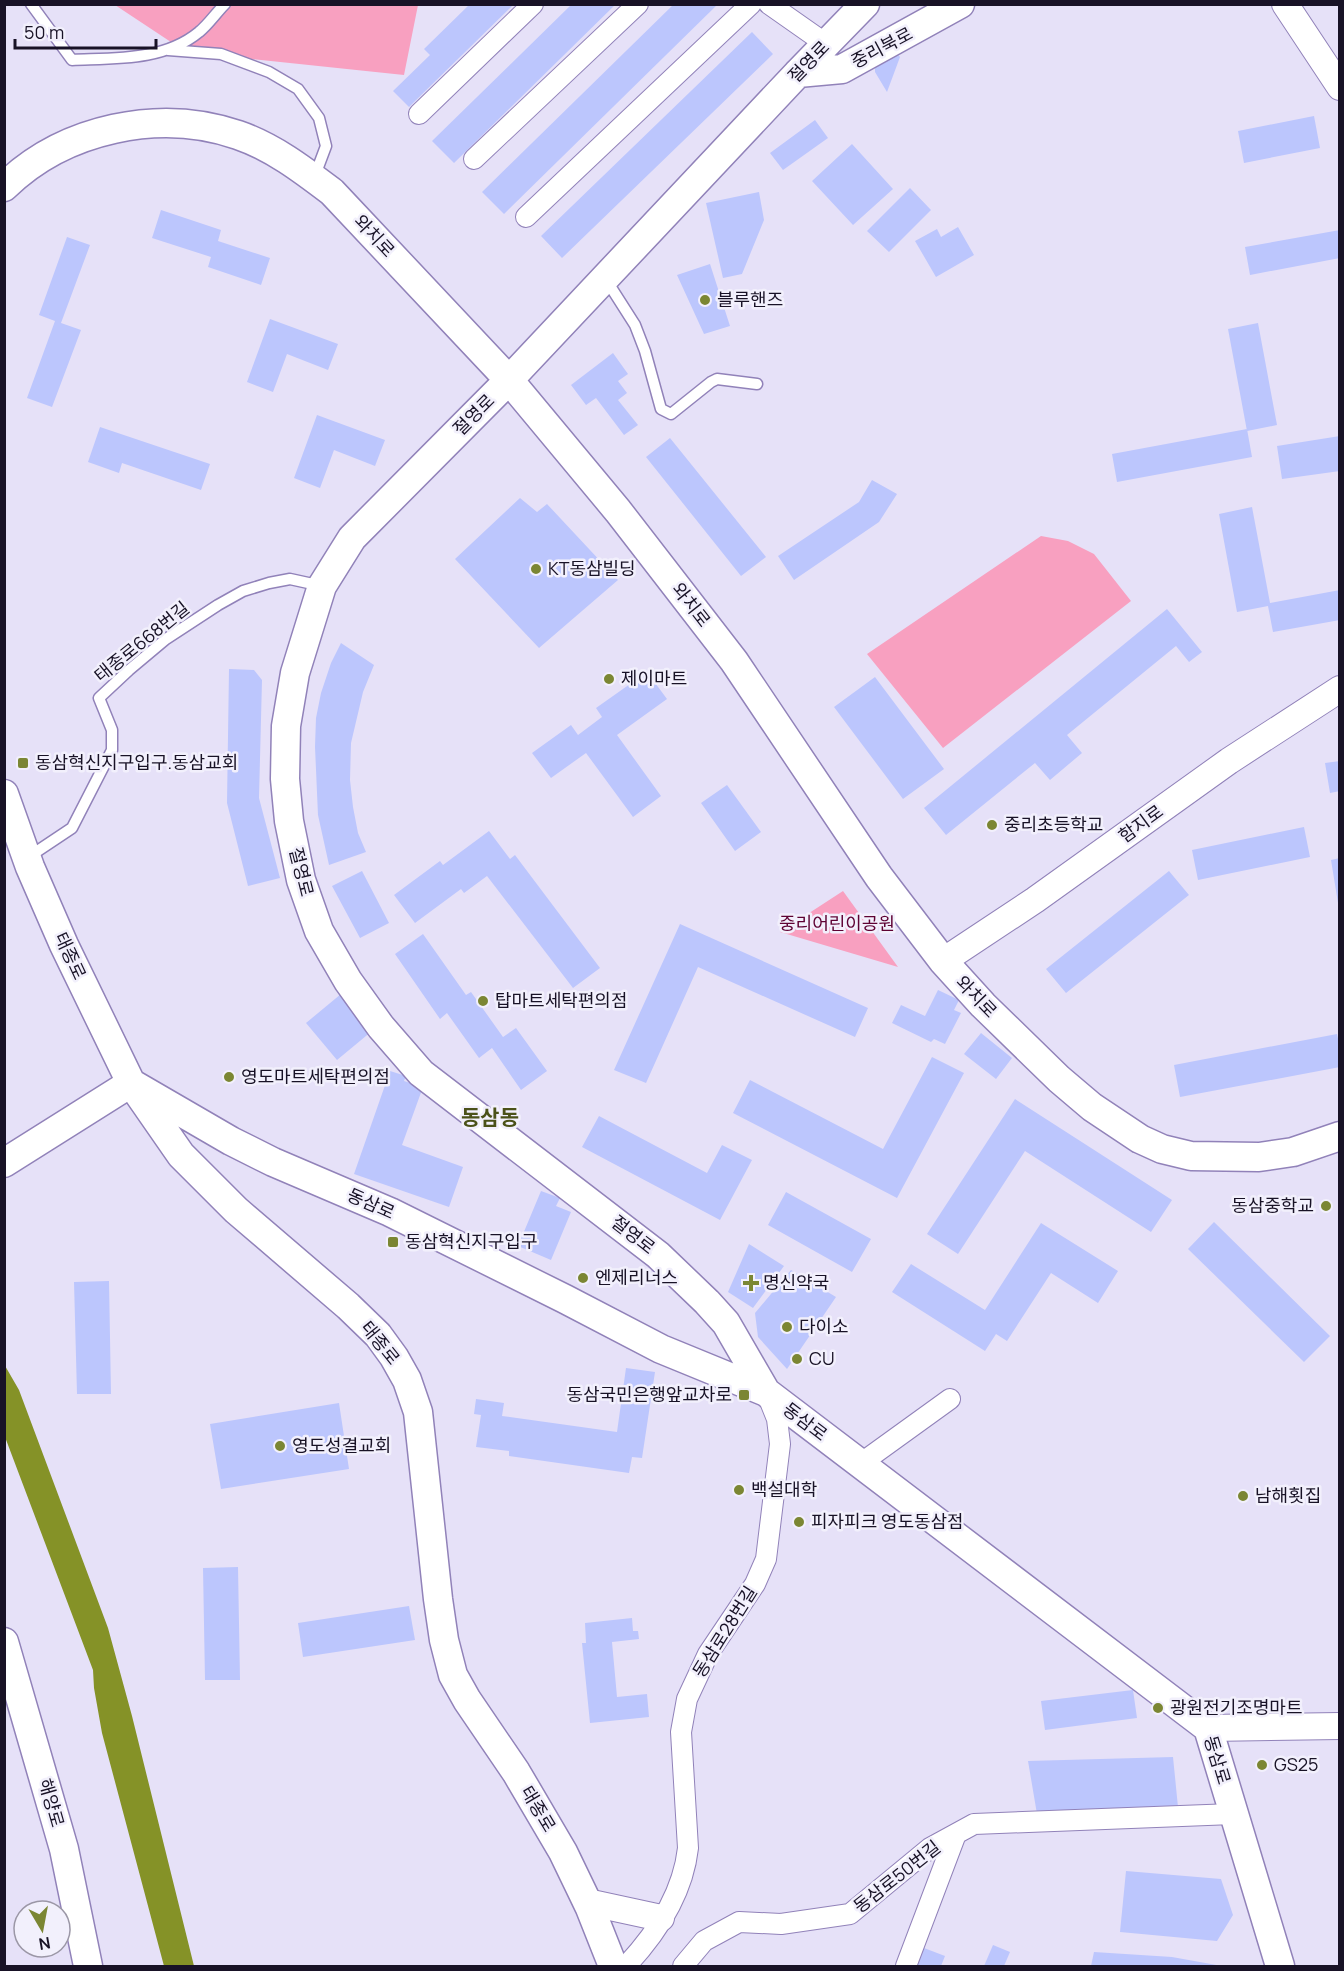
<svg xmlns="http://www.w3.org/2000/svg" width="1344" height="1971" viewBox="0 0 1344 1971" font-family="Manrope,'Noto Sans KR',sans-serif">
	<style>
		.green { fill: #f8a0c0 }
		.water { fill: #859227 }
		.building { fill: #bcc6fd }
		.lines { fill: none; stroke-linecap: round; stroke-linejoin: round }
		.service-casing { stroke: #9182b9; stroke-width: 13 }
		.minor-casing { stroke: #9182b9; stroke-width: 22 }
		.tertiary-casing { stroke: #9182b9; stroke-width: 28 }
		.secondary-casing { stroke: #9182b9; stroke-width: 31 }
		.service { stroke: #fff; stroke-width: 10 }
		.minor { stroke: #fff; stroke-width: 20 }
		.tertiary { stroke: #fff; stroke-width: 26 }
		.secondary { stroke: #fff; stroke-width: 28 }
		.poi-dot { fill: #7b8633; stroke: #f2f0fc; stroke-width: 2 }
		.labels { text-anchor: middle; stroke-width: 5; stroke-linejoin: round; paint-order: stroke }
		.street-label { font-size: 18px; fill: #181226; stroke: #f2f0fc }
		.poi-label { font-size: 18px; fill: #181226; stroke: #f2f0fc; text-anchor: start }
		.park-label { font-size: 18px; fill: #5e0233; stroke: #f2f0fc }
		.quarter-label { font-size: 21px; font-weight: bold; fill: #4b5219; stroke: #f2f0fc }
	</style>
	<rect width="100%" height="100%" fill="#e6e1f8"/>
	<path class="green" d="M115,5H418L404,75L186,52Z
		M1041,536L1068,541L1094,554L1131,601L943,748L867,654Z
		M843,891L898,967L780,932Z"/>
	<path class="water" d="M4,1364L19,1390L108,1628L132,1716L194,1966H164L102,1733L94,1688L93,1670L5,1437Z"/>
	<path class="building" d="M470,4H514L409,107L393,91L430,55L424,49Z
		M572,4H616L454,163L432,141Z
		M674,4H718L504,214L482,192Z
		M752,32L773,54L562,258L541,236Z
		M896,52L900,57L887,92L875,72V68Z
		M1314,116L1320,148L1244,163L1238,131Z
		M815,120L828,138L783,170L770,153Z
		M852,144L893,189L853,225L812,181Z
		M910,188L931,210L889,252L867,231Z
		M759,192L764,220L742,274L723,278L706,203Z
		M161,210L221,230L218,241L270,258L261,285L208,267L211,257L152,238Z
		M958,227L974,255L936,277L915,241L937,229L941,237Z
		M1340,230V258L1250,275L1245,247Z
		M67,237L90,245L61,323L81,330L52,407L27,398L55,321L39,315Z
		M710,264L730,326L704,334L677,275Z
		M270,319L338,344L328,370L287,354L273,392L247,382Z
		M1258,323L1277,425L1247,431L1228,329Z
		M613,353L628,374L618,381L627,393L618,400L638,425L624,435L596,398L586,405L571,385Z
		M317,415L385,440L375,466L334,450L320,488L294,478Z
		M100,427L210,464L201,490L122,463L119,473L88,462Z
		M1247,429L1252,457L1117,482L1112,454Z
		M1340,436V471L1282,479L1277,446Z
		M670,438L766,557L741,576L646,457Z
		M872,480L897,494L879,522L794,580L778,556L859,502Z
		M520,498L537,512L547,504L618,580L539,648L455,559Z
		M1252,507L1270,603L1340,590V620L1273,632L1268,606L1237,612L1219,514Z
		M1167,609L1202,652L1189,662L1176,646L1067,735L1082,753L1050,780L1035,763L946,835L924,808Z
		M341,643L374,665L363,692L351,743L350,780L353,807L358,833L366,852L329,865L318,815L315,747L316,718L321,693L331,663Z
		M229,669L254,670L262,680L259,798L280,878L248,886L227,803Z
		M647,672L667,699L617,735L661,796L633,817L586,753L551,778L532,753L571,725L578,735L602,717L596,708Z
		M875,677L944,769L903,799L834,707Z
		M1340,761V791L1330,793L1325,763Z
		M727,785L761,832L735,851L701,803Z
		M1304,827L1310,857L1198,880L1192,850Z
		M489,831L510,859L515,855L600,968L573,988L487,876L464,893L461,889L415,923L394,895L440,861L443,865Z
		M1340,858V903H1338L1331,860Z
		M362,871L389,923L360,938L332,886Z
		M1169,871L1189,895L1066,993L1046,969Z
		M680,924L868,1008L855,1037L698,967L646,1083L614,1070Z
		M423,934L466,995L471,992L503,1037L516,1028L547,1071L521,1090L492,1048L479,1058L447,1013L440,1019L395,954Z
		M938,990L959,1000L954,1010L961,1013L945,1044L934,1039L931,1042L892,1023L901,1005L925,1016Z
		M341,994L372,1031L337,1060L306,1023Z
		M981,1033L1012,1058L996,1079L964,1054Z
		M1337,1034L1340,1048V1067L1180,1097L1174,1065Z
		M932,1057L964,1073L897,1198L733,1113L750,1080L883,1149Z
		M390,1071L406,1076L404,1081L423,1087L402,1145L463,1167L449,1207L354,1174Z
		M1015,1099L1172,1200L1151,1232L1025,1151L958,1254L927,1234Z
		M599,1116L707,1173L722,1145L752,1160L720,1220L582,1147Z
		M541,1191L560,1198L556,1206L571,1212L551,1260L518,1246Z
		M786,1192L871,1239L852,1272L768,1225Z
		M1214,1222L1330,1336L1304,1362L1188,1249Z
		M1041,1223L1118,1271L1098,1303L1051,1273L1007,1341L996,1334L985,1351L892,1292L911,1264L985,1310Z
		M749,1244L784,1266L753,1308L728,1292Z
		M791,1270L836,1297L787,1369L758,1337L755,1313Z
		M109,1281L111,1394H77L74,1282Z
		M626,1368L655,1372L642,1458L632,1457L629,1473L509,1456V1451L476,1447L481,1415L474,1414L476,1399L504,1403L502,1416L617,1432Z
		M339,1403L349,1469L221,1489L210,1424Z
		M238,1567L240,1680H205L203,1568Z
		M409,1606L415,1640L303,1657L298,1623Z
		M632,1618L633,1631H638L639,1639L612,1642L617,1697L647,1694L649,1717L590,1723L582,1643H586L585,1623Z
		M1133,1690L1137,1718L1045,1730L1041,1701Z
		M1173,1757L1178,1807L1037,1814L1028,1761Z
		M1126,1871L1221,1879L1233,1915L1217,1941L1120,1932Z
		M993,1945L1010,1952L1004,1966H984Z
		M924,1948L945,1956L941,1966H917Z
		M1094,1952L1172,1957L1222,1966H1091Z"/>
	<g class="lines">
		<g class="service-casing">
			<path id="service" d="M31,4L72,60C115,58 164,61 199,32C208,25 216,13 225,4
				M168,50L221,54L269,72L298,89L319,118L326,146L314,178
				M605,278L635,325L645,351L661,409L671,414L711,382L717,379L757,384
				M27,858L72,828L112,750V730L99,698L129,670L166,639L218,605L243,591L269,583L290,579L322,586"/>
		</g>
		<g class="minor-casing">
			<path id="minor" d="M769,4L826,44
				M419,114L533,4
				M474,159L638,4
				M526,217L751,4
				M860,1464L950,1399
				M626,1966C656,1934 683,1893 688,1848L681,1732L687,1699L708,1654L755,1584L766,1559L780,1444L777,1419L767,1394
				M683,1966L704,1941L739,1922L781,1924L850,1914L930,1848L974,1824L1233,1814
				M906,1966L956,1834"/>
		</g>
		<g class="tertiary-casing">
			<path id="tertiary" d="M1285,4L1340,87
				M943,961L1035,900L1229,761L1340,689
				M1208,1728L1340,1726
				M587,1902L661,1918"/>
		</g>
		<g class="secondary-casing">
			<path id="secondary" d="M798,73L842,69L960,4
				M4,187C64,128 160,108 238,135C273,147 303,170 332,192L509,380L618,511L734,661L879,877L943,961L983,1005L1059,1079L1092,1107L1140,1139L1162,1149L1191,1156L1259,1157L1293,1152L1340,1136
				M4,794L30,867L64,945L131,1083L181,1155L236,1210L348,1306L378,1335L394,1357L407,1380L418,1412L438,1599L444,1640L453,1675L467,1700L516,1772L563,1852L590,1908L613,1966
				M4,1163L131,1083L231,1141L273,1162L390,1212L565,1299L661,1349L766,1392L1208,1728L1280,1966
				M766,1392L726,1323L707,1302L658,1255L421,1073L381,1027L348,981L319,931L301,880L289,821L285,779L286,726L295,673L322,586L352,538L509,380L798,73L865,4
				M4,1642L64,1849L88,1966"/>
		</g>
		<use href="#service" class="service"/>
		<use href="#minor" class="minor"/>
		<use href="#tertiary" class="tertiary"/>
		<use href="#secondary" class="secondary"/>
	</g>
	<g class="poi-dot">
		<circle cx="705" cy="300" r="6"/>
		<circle cx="536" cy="569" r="6"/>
		<circle cx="609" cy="679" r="6"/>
		<rect x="17" y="757" width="12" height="12" rx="3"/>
		<circle cx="992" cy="825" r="6"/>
		<circle cx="483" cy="1001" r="6"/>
		<circle cx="229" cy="1077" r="6"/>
		<circle cx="1326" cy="1206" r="6"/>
		<rect x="387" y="1236" width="12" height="12" rx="3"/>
		<circle cx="583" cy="1278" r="6"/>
		<path d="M748 1274h6v6h6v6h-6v6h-6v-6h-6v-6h6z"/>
		<circle cx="787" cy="1327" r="6"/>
		<circle cx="797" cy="1359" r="6"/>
		<rect x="738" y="1389" width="12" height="12" rx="3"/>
		<circle cx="280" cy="1446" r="6"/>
		<circle cx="739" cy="1490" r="6"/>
		<circle cx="1243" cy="1496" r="6"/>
		<circle cx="799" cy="1522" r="6"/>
		<circle cx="1158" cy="1708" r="6"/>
		<circle cx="1262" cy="1765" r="6"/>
	</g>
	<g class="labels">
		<g class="street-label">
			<text transform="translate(882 48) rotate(-28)" y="6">중리북로</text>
			<text transform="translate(809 62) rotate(-46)" y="6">절영로</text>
			<text transform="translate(374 236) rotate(47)" y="6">와치로</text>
			<text transform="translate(474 415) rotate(-45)" y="6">절영로</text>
			<text transform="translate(691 605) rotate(52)" y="6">와치로</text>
			<text transform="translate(142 642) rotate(-39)" y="6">태종로668번길</text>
			<text transform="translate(1141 824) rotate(-36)" y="6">함지로</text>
			<text transform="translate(301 872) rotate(76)" y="6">절영로</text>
			<text transform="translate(70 956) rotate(65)" y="6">태종로</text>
			<text transform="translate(976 997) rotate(46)" y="6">와치로</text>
			<text transform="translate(371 1204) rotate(24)" y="6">동삼로</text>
			<text transform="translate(633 1235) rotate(38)" y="6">절영로</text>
			<text transform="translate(380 1343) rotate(51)" y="6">태종로</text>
			<text transform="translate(805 1422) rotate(37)" y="6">동삼로</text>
			<text transform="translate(725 1632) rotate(-58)" y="6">동삼로28번길</text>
			<text transform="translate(1217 1760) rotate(73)" y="6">동삼로</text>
			<text transform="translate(51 1803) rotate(74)" y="6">해양로</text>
			<text transform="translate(538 1809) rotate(59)" y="6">태종로</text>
			<text transform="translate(897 1877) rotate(-38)" y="6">동삼로50번길</text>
		</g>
		<g class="poi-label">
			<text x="717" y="306">블루핸즈</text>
			<text x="548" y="575">KT동삼빌딩</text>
			<text x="621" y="685">제이마트</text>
			<text x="35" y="769">동삼혁신지구입구.동삼교회</text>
			<text x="1004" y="831">중리초등학교</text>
			<text x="495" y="1007">탑마트세탁편의점</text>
			<text x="241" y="1083">영도마트세탁편의점</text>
			<text x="1314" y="1212" text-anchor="end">동삼중학교</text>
			<text x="405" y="1248">동삼혁신지구입구</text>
			<text x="595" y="1284">엔제리너스</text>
			<text x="763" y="1289">명신약국</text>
			<text x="799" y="1333">다이소</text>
			<text x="809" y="1365">CU</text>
			<text x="732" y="1401" text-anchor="end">동삼국민은행앞교차로</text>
			<text x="292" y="1452">영도성결교회</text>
			<text x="751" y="1496">백설대학</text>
			<text x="1255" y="1502">남해횟집</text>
			<text x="811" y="1528">피자피크 영도동삼점</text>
			<text x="1170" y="1714">광원전기조명마트</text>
			<text x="1274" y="1771">GS25</text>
		</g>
		<g class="park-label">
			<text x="837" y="930">중리어린이공원</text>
		</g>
		<g class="quarter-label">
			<text x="490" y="1125">동삼동</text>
		</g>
	</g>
	<rect width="1344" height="1971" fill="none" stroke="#181226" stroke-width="12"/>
	<g transform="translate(42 1929) rotate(170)"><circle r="28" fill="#f2f0fc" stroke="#9b97a6" stroke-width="1.5"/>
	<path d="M0-4.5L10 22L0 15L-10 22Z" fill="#7b8633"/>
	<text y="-9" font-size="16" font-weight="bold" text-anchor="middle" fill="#181226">N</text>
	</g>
	<path d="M15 39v9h141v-9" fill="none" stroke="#181226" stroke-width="3"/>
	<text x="24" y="39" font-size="18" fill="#181226" stroke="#f2f0fc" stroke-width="4.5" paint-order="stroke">50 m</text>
</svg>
